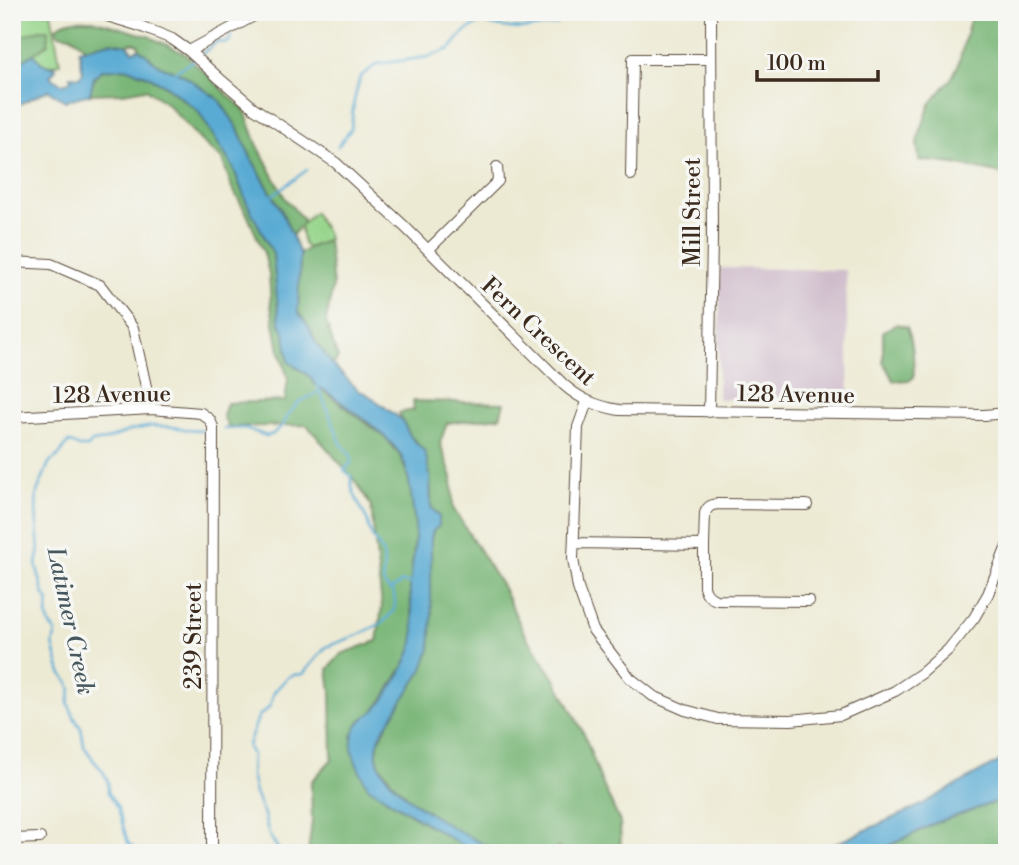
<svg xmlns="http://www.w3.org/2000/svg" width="1019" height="865" viewBox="0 0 1019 865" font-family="'Libre Bodoni',serif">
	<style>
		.industrial { fill: #d0bdcc }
		.green { fill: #97d58b; stroke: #698054; stroke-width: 2 }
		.forest { fill: #79b677; stroke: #5a704a; stroke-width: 2 }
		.water { fill: #5aabd4; stroke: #4a6a79; stroke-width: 2 }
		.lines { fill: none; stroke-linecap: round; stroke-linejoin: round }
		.stream { stroke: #5aabd4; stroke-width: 2.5 }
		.minor-casing { stroke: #564739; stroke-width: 12 }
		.minor { stroke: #fff; stroke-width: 10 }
		.labels { text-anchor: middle; stroke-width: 7; stroke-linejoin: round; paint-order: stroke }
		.street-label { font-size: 23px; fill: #3b2a1e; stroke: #f6f6f2 }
		.water-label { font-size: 24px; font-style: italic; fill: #46575e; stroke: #f6f6f2 }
	</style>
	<rect width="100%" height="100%" fill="#f6f6f2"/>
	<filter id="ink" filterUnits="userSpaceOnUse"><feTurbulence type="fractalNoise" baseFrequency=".0143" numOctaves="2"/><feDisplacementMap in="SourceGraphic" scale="14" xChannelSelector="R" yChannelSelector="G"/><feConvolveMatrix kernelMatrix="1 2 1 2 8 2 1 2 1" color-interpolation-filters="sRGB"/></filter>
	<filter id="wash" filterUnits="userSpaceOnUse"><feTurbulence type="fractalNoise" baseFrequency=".00686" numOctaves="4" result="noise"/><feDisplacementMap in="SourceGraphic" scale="28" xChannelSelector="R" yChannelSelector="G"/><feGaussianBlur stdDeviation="1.57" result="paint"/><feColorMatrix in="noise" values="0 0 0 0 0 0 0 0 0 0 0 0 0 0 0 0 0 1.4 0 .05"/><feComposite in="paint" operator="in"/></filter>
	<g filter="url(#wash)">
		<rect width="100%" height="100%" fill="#edead4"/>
		<path class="industrial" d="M720,268L846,270L849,398L718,399Z"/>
		<path class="green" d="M12,12H51L60,63L12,75Z
			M314,212L327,234L328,240L308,248L304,245L300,226Z"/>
		<path class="forest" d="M972,12H1007V175L954,164L919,160L917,142L930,104L951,79L958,66Z
			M93,20L148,36L184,53L245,111L257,144L285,198L304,221L292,236L281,209L251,158L237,127L219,100L182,74L160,66L139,49V46L136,43H131L128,45L110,42L86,48L71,36L58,34L56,28C66,18 80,20 93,20Z
			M40,30H48V44C37,51 26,61 12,66V39Z
			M125,68L146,75L165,86L198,111L233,167L246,201L273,254L279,321L285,335L289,362L308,375L315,384L387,439L400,456L409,479L416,531L410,588L411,611L415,624L414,641L409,657L386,695L375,710L359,722L352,737L386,799L474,853H308L312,821L311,782L332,759L331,691L328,669L341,654L377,641L382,607L371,506L356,482L307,425L228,427L223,416L227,403L285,401L288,379L278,345L271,306L269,274L264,253L247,214L232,188L222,159L201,141L168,105L146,89L123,93L90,94C96,67 100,70 125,68Z
			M328,240L333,286L326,322L338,358L333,365L315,341L309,327L298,312L300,254L308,248Z
			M897,324L907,327C914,343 913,360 914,377L910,380L894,381L883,362V331Z
			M413,401L504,403L500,417L447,423L440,443L452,477L453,508L503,588L523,631L555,679L584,734L602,783L620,822L621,853H567L558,847L554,853H504L489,848L435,818L413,802L394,784L379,764L377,755L378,742L394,712L413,685L432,617L431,599V538L439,516L431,507L430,475L417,442L410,436L399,413L414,410Z
			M1007,798V853H875L935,823Z"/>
		<path class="water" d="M110,42L128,45L133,51L139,49L160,66L182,74L219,100L237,127L251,158L281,210L300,254L298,312L309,327L315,341L333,365L360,392H364L402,420L410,436L425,452L430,475L431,507L439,516V526L433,531L431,538V599L432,617L430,649L423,669L383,731C379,739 376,748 377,757C383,793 472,841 504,853H474L368,787C357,767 343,743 359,723C363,717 371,714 376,709C386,698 404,669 409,655C420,630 409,612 410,587C411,569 415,552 415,534C416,523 413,513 412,502C410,487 408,470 401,456C388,433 338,400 315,384L308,375L289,362L285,335L279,321L273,254L246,201L233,167L198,111L165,85L146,75L125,68L102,70L94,77L90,94L65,101L48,90L12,108V66L34,54C39,61 45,68 55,66L56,69L50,76C59,83 61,87 71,80L70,76L79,77L83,73L79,50Z
			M1007,757V798L935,823L875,853H815L917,807Z"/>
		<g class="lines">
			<path class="stream" d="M235,22L238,12
				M199,56L218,41L223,43L229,42L231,35
				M174,74L176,71L194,60
				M338,146L351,129L354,101L360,77L377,64L428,57L450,49L464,32L481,22C514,31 524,30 557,24L564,12
				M270,197L307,170
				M224,429L244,428L267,436L273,434L283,425L288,415L298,403L318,392
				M391,590L402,582L412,584
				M140,853L128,843L118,808L108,792V781L102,770L94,761L84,746L81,728L75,719L68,703L71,691L69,683L61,673L56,656L53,644L56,632L50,626L48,619L47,613L49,601L44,595L36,564L39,555L36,509L37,492L49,463C52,459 56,458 59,455C63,452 65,445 69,442L79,447H88L92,442L106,440L131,430L153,426L174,427L190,430L204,431
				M281,853L269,835L264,815L255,793L251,775L252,755L248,747L249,742L259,715L262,714L270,706L274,692L286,679L292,675L303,674L326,647L358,635L382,623L393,612L395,605L394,593C375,583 387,572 383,555C381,548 375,542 372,536C369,531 369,525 367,520C361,506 350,492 351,476L344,470L351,463V456L341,443L317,384"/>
		</g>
	</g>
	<g filter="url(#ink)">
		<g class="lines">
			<g class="minor-casing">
				<path id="minor" d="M94,12L140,26L172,39L189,51L220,79L254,108L336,163L404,226L564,385C581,400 597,406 619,410L984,415L1007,413
					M189,51L261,12
					M631,175L633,59H710
					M428,250L498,181L497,167
					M12,262L51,264L100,285L133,328L151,409
					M587,402L578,427L573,559L578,588L593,630L630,678L653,696L685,710L718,719L791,720L841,715L895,691L922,673L948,650L974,618L988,594L1007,546
					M709,412L712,238L711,12
					M12,417L151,409L201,413L210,420L213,427L212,853
					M574,543L704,545L705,513C708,506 711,505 717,504L807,505
					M704,545V587C706,594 709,597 716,600L809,601
					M12,839L40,838"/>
			</g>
			<use href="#minor" class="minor"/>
		</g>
	</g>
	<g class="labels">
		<g class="street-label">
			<text transform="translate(692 212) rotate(-90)" y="8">Mill Street</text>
			<text transform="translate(539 331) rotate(43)" y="8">Fern Crescent</text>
			<text transform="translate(112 394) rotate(-1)" y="8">128 Avenue</text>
			<text transform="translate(796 394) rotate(1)" y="8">128 Avenue</text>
			<text transform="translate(193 636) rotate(-90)" y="8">239 Street</text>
		</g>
		<g class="water-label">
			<text transform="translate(71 621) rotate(78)" y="8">Latimer Creek</text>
		</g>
	</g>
	<rect width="1019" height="865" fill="none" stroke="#f6f6f2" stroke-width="42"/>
	<path d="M757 70v10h121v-10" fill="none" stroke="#3b2a1e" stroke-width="3.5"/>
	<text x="767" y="70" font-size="21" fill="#3b2a1e" stroke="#f6f6f2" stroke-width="5" paint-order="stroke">100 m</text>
</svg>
